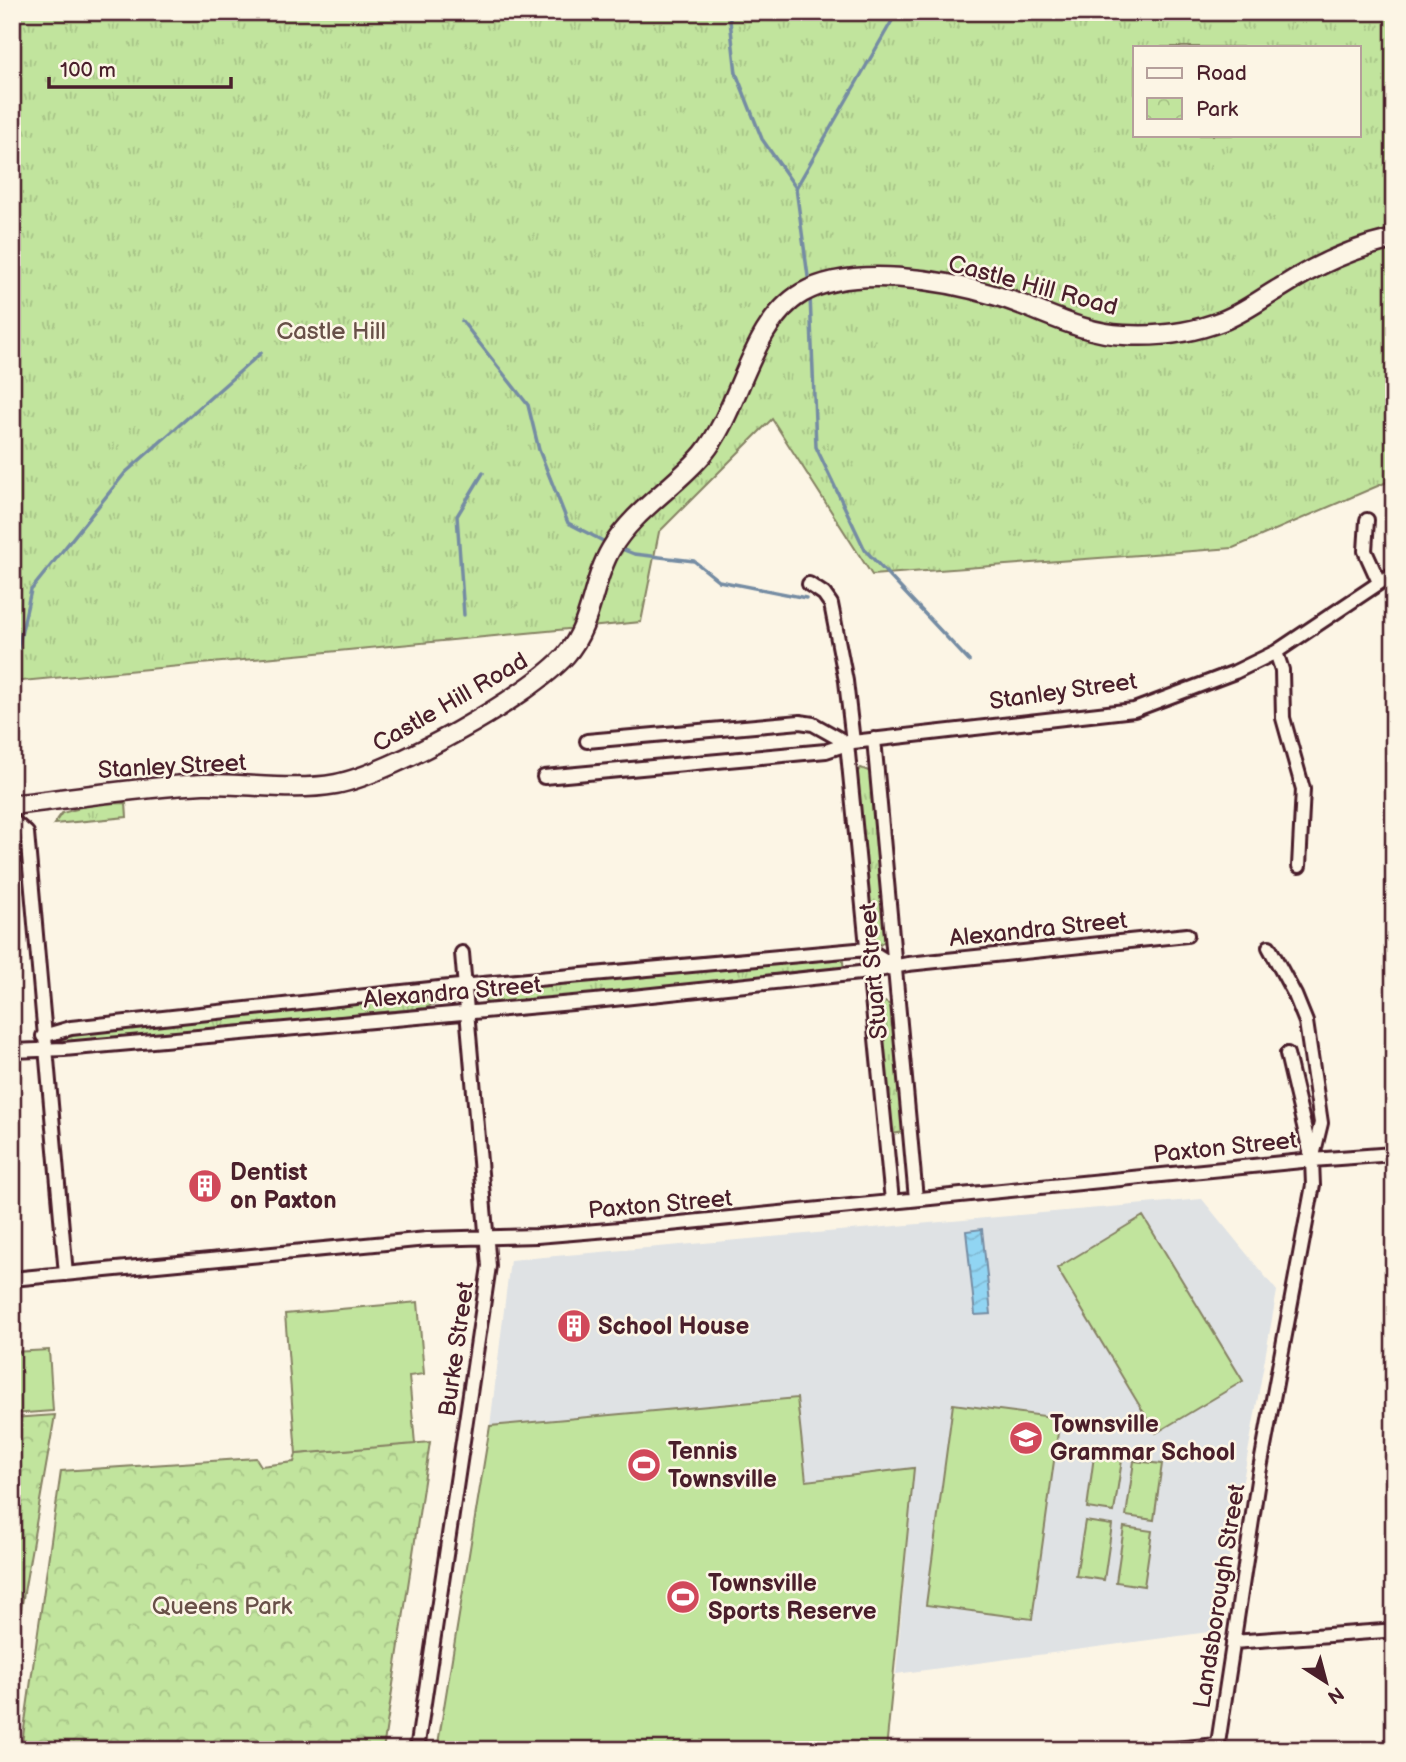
<svg xmlns="http://www.w3.org/2000/svg" width="1406" height="1762" viewBox="0 0 1406 1762" font-family="'Balsamiq Sans',sans-serif">
	<style>
		.built { fill: #dfe2e4 }
		.grass { fill: url(#grass-tufts); stroke: #868264; stroke-width: 2; fill-rule: evenodd }
		.park { fill: url(#park-crowns); stroke: #868264; stroke-width: 2 }
		.garden { fill: #c1e49d; stroke: #868264; stroke-width: 2 }
		.water { fill: url(#water-waves); stroke: #758ca3; stroke-width: 2 }
		.lines { fill: none; stroke-linecap: round; stroke-linejoin: round }
		.stream { stroke: #758ca3; stroke-width: 3.5 }
		.street-casing { stroke: #4a1f2b; stroke-width: 18 }
		.secondary-casing { stroke: #4a1f2b; stroke-width: 23 }
		.street { stroke: #fcf5e5; stroke-width: 12 }
		.secondary { stroke: #fcf5e5; stroke-width: 18 }
		.labels { text-anchor: middle; stroke-width: 5; stroke-linejoin: round; paint-order: stroke }
		.street-label { font-size: 24px; fill: #4a1f2b; stroke: #fcf5e5 }
		.park-label { font-size: 24px; fill: #685048; stroke: #fcf5e5 }
		.poi-label { font-size: 24px; font-weight: bold; fill: #4a1f2b; stroke: #fcf5e5; text-anchor: start }
	</style>
	<defs>
		<pattern id="grass-tufts" width="24" height="20" patternUnits="userSpaceOnUse" patternTransform="scale(1.75)"><rect width="24" height="20" fill="#c1e49d"/><path d="M3 7l-1-3M5 7V3M7 7l1-3M15 17l-1-3M17 17v-4M19 17l1-3" fill="none" stroke="#a7c387"/></pattern>
		<pattern id="park-crowns" width="20" height="18" patternUnits="userSpaceOnUse" patternTransform="scale(1.75)"><rect width="20" height="18" fill="#c1e49d"/><path d="M2 6a3 3 0 1 1 6 0M12 15a3 3 0 1 1 6 0" fill="none" stroke="#a7c387"/></pattern>
		<pattern id="water-waves" width="16" height="10" patternUnits="userSpaceOnUse" patternTransform="scale(1.75)"><rect width="16" height="10" fill="#91d5f3"/><path d="M0 5q4-4 8 0t8 0" fill="none" stroke="#7fb6d0"/></pattern>
	</defs>
	<rect width="100%" height="100%" fill="#fcf5e5"/>
	<filter id="ink" filterUnits="userSpaceOnUse"><feTurbulence type="fractalNoise" baseFrequency=".0143" numOctaves="2"/><feDisplacementMap in="SourceGraphic" scale="14" xChannelSelector="R" yChannelSelector="G"/><feConvolveMatrix kernelMatrix="1 2 1 2 8 2 1 2 1" color-interpolation-filters="sRGB"/></filter>
	<g filter="url(#ink)">
		<path class="built" d="M1202,1199L1277,1291L1216,1631L896,1674L914,1469L806,1481L797,1399L490,1426L510,1260Z"/>
		<path class="grass" d="M12,12H1394V479L1233,548L872,575L772,419L659,532L641,622L12,682ZM1135,47H1359V135H1135Z
			M861,768L871,772L887,939L880,945L872,939L855,774Z
			M126,803L127,817L54,824L62,813L77,809V804Z
			M842,955L844,969L511,1003L488,1004L485,1001V996L495,990Z
			M435,995L437,1002L426,1008L74,1042L55,1039L85,1029Z
			M885,1002L892,1006L905,1132L891,1134L879,1006Z"/>
		<path class="park" d="M55,1415L12,1661V1418Z
			M430,1442L383,1750H21L61,1471L256,1458L261,1466L294,1462L296,1454Z"/>
		<path class="garden" d="M1143,1216L1243,1381L1156,1433L1057,1268Z
			M418,1302L424,1374L409,1376L415,1444L296,1454L285,1314Z
			M49,1350L53,1411L12,1414V1352Z
			M797,1398L806,1481L914,1468L886,1750H437L490,1426Z
			M953,1404L1060,1418L1032,1619L926,1605Z
			M1094,1456L1122,1460L1114,1512L1087,1508Z
			M1134,1461L1162,1464L1154,1520L1126,1516Z
			M1085,1521L1112,1525L1104,1580L1076,1576Z
			M1124,1527L1152,1531L1144,1586L1116,1582Z"/>
		<path class="water" d="M982,1229L991,1314L975,1315L966,1231Z"/>
		<g class="lines">
			<path class="stream" d="M729,12L736,73L762,139L796,188L809,284
				M796,188L897,12
				M810,295L816,447L865,550L969,661
				M462,321L528,405L539,450L568,523L609,544
				M619,548L634,554L694,561L719,581L806,598
				M464,615L457,516L483,473
				M12,675L31,590L125,473L261,353"/>
			<g class="street-casing">
				<path id="street" d="M1367,520L1365,551L1379,582
					M809,584L824,594L831,604L846,681L853,742
					M1276,652L1282,670L1283,718L1303,789L1299,866
					M874,739L916,1199
					M587,741L800,722L813,724L847,743L892,1201
					M544,777L826,751L853,742L1134,710L1235,672L1276,652L1394,573
					M12,820L27,833L66,1274
					M1269,947L1295,995L1306,1022L1321,1123L1313,1156
					M43,1036L71,1028L439,988L867,949L893,965
					M12,1051L64,1049L595,1001L869,972L908,964L1187,935
					M12,1279L427,1239L537,1236L620,1229L1312,1160L1394,1154
					M1233,1642L1384,1631
					M417,1750L489,1266L462,953
					M1163,1750L1217,1745
					M1217,1750L1259,1474L1313,1185L1312,1160L1287,1054"/>
			</g>
			<g class="secondary-casing">
				<path id="secondary" d="M12,805C76,798 138,787 203,784C246,783 292,792 336,784C390,774 529,697 566,655C593,624 591,583 611,549C633,511 675,487 703,454C741,408 750,323 802,293C852,264 944,280 997,296C1040,309 1079,333 1124,335C1157,337 1191,333 1222,321C1243,313 1261,299 1280,288C1316,265 1352,248 1394,239"/>
			</g>
			<use href="#street" class="street"/>
			<use href="#secondary" class="secondary"/>
		</g>
	</g>
	<defs>
		<g id="building-disc" transform="scale(1.75)"><circle r="9.5" fill="#d1495b" stroke="#fcf5e5"/><path d="M-4-6H4V6H1V3H-1V6H-4ZM-2.5-4.3h1.7v1.8h-1.7ZM.8-4.3h1.7v1.8H.8ZM-2.5-1h1.7V.8h-1.7ZM.8-1h1.7V.8H.8Z" fill="#fff"/></g>
		<g id="school-disc" transform="scale(1.75)"><circle r="9.5" fill="#d1495b" stroke="#fcf5e5"/><path d="M0-5L7-2L0 1L-7-2ZM-4 1L0 2.5L4 1V4Q0 6-4 4Z" fill="#fff"/></g>
		<g id="stadium-disc" transform="scale(1.75)"><circle r="9.5" fill="#d1495b" stroke="#fcf5e5"/><path d="M0-5a6.5 5 0 1 0 0 10a6.5 5 0 1 0 0-10ZM-3.5-1.8h7v3.6h-7Z" fill="#fff"/></g>
	</defs>
	<g fill-rule="evenodd">
		<use href="#building-disc" x="205" y="1186"/>
		<use href="#building-disc" x="574" y="1326"/>
		<use href="#school-disc" x="1026" y="1438"/>
		<use href="#stadium-disc" x="644" y="1465"/>
		<use href="#stadium-disc" x="683" y="1597"/>
	</g>
	<g class="labels">
		<g class="street-label">
			<text transform="translate(1033 285) rotate(15)" y="8">Castle Hill Road</text>
			<text transform="translate(1063 691) rotate(-8)" y="8">Stanley Street</text>
			<text transform="translate(450 702) rotate(-30)" y="8">Castle Hill Road</text>
			<text transform="translate(172 766) rotate(-3)" y="8">Stanley Street</text>
			<text transform="translate(1038 929) rotate(-6)" y="8">Alexandra Street</text>
			<text transform="translate(873 971) rotate(-95)" y="8">Stuart Street</text>
			<text transform="translate(452 992) rotate(-5)" y="8">Alexandra Street</text>
			<text transform="translate(1225 1147) rotate(-6)" y="8">Paxton Street</text>
			<text transform="translate(660 1204) rotate(-5)" y="8">Paxton Street</text>
			<text transform="translate(456 1349) rotate(-82)" y="8">Burke Street</text>
			<text transform="translate(1219 1596) rotate(-81)" y="8">Landsborough Street</text>
		</g>
		<g class="park-label">
			<text x="331" y="339">Castle Hill</text>
			<text x="222" y="1614">Queens Park</text>
		</g>
		<g class="poi-label">
			<text x="230" y="1180">Dentist<tspan x="230" dy="28">on Paxton</tspan></text>
			<text x="598" y="1334">School House</text>
			<text x="1050" y="1432">Townsville<tspan x="1050" dy="28">Grammar School</tspan></text>
			<text x="668" y="1459">Tennis<tspan x="668" dy="28">Townsville</tspan></text>
			<text x="708" y="1591">Townsville<tspan x="708" dy="28">Sports Reserve</tspan></text>
		</g>
	</g>
	<rect width="1406" height="1762" fill="none" stroke="#fcf5e5" stroke-width="42"/>
	<rect x="21" y="21" width="1364" height="1720" fill="none" stroke="#4a1f2b" stroke-width="2.5" filter="url(#ink)"/>
	<rect x="1133" y="46" width="228" height="91" fill="#fcf5e5" stroke="#b59f9b" stroke-width="2"/>
	<rect x="1147" y="68" width="35" height="10" fill="#fcf5e5" stroke="#b59f9b" stroke-width="2"/>
	<text x="1196" y="80" font-size="21" fill="#4a1f2b">Road</text>
	<rect x="1147" y="98" width="35" height="21" fill="url(#park-crowns)" stroke="#b59f9b" stroke-width="2"/>
	<text x="1196" y="116" font-size="21" fill="#4a1f2b">Park</text>
	<g transform="translate(1326 1682) rotate(144)" stroke="#fcf5e5" stroke-width="5" paint-order="stroke">
	<path d="M0-5L12 26L0 18L-12 26Z" fill="#4a1f2b"/>
	<text y="-10" font-size="19" font-weight="bold" text-anchor="middle" fill="#4a1f2b">N</text>
	</g>
	<path d="M49 77v10h182v-10" fill="none" stroke="#4a1f2b" stroke-width="3.5"/>
	<text x="60" y="77" font-size="21" fill="#4a1f2b" stroke="#fcf5e5" stroke-width="5" paint-order="stroke">100 m</text>
</svg>
